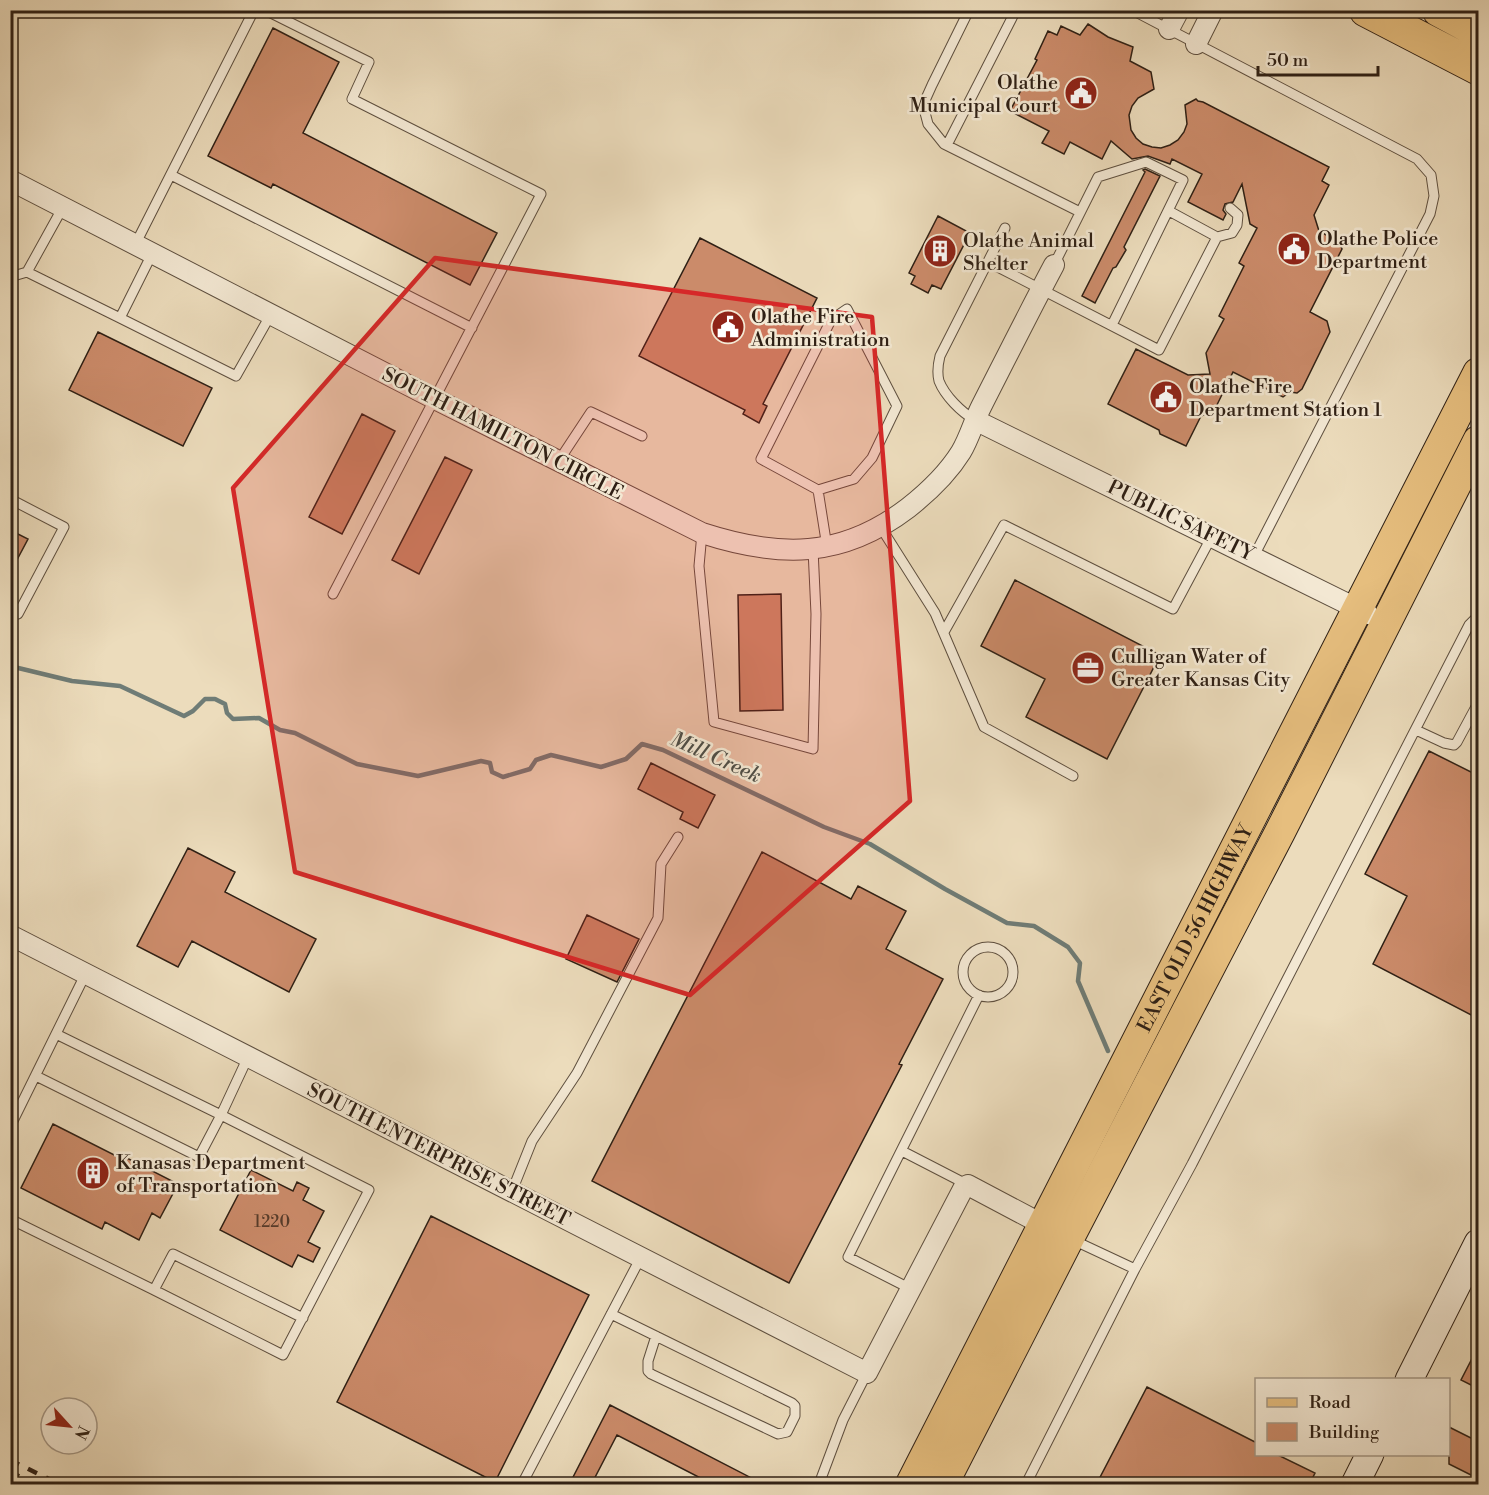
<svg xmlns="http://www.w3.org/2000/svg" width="1489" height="1495" viewBox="0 0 1489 1495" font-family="'Libre Bodoni',serif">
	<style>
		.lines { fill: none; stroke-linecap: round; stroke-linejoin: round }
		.stream { stroke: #6f7c76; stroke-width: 4.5 }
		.building { fill: #cb8b6a; stroke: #2f2015; stroke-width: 1.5 }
		.lane-casing { stroke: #5e4f3f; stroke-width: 11 }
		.street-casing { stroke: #5e4f3f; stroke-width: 22 }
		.secondary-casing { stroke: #2f2015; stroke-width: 29 }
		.primary-casing { stroke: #2f2015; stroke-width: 32 }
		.highway-casing { stroke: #2f2015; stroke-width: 35 }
		.lane { stroke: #f3e8d3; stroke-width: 9 }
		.street { stroke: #f3e8d3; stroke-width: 20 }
		.secondary { stroke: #f3e8d3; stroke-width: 27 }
		.primary { stroke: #e6be7e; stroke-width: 30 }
		.highway { stroke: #e6be7e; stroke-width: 33 }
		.rail { stroke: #2f2015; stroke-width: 4.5; stroke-dasharray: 10 10; stroke-linecap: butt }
		.marked { fill: #d62828; fill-opacity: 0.2; stroke: #d62828; stroke-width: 4.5; stroke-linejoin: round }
		.labels { text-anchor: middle; stroke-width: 5; stroke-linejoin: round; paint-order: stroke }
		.number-label { font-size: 16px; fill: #563b2a }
		.poi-label { font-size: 20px; fill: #2f2015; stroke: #f3e8d3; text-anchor: start }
		.street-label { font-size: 20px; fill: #2f2015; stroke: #f3e8d3 }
		.water-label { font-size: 21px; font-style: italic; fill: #4f4e46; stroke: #f3e8d3 }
	</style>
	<rect width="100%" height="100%" fill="#ecdcbc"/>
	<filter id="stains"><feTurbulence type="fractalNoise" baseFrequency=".00333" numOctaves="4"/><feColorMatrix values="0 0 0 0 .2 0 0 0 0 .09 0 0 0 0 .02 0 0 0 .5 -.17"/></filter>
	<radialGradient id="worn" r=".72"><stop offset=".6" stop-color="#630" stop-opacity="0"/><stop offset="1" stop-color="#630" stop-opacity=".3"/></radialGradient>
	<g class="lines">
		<path class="stream" d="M10,666L72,681L120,686L184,716L193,711L205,699H215L225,704L227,713L233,719L259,718L280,730L295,733L357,764L418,776L481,761L490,763L492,772L503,777L530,769L536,760L551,755L601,767L626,759L642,744L663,750L824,827L870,844L945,889L1007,923L1034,926L1068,947L1080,963L1078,981L1108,1051"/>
	</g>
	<path class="building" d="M1088,24L1108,37L1133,47L1130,61L1151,72L1154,89L1138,98L1132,106L1129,115L1131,130L1136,138L1143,144L1152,147L1161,148L1170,145L1178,140L1184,132L1187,124L1185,105L1196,99L1198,101L1203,102L1329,167L1322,181L1329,185L1314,215L1319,231L1339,242L1342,249L1310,312L1327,321L1330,332L1302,389L1297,393L1290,392L1283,397L1233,372L1214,411L1201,416L1186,446L1160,434L1159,430L1108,404L1136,349L1188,375L1210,374L1206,353L1224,319L1219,316L1244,266L1239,263L1257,228L1250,224L1242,184L1233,202L1225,204L1223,210L1226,214L1223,220L1188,202L1202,174L1172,159L1170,164L1148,156L1132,159L1111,141L1102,159L1070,142L1064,154L1042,143L1049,131L1010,111L1037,60L1035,59L1048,31L1057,35L1061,26L1080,35Z
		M273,28L339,62L303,133L497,233L470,285L273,184L271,188L208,156Z
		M1145,169L1160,176L1124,247L1126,250L1116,267L1113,268L1095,303L1082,296L1145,172L1143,170Z
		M938,216L970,233L941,289L932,285L928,293L911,284L915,276L909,273Z
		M700,238L817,298L763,404L767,406L759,423L743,414L745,410L639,356Z
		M98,332L212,388L183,446L69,390Z
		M362,414L395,431L342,534L309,517Z
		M445,457L472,470L419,574L392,560Z
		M10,530L28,539L10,573Z
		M1015,580L1160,655L1107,759L1026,717L1045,679L981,646Z
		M781,594L783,710L740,711L738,595Z
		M1429,751L1479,776V1019L1373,964L1407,896L1365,874Z
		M651,763L715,795L698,828L680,819L683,812L638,789Z
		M188,848L235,872L225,892L316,939L289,992L192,941L178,967L137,946Z
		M762,852L851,899L858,886L906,911L886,949L943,979L899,1064L902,1065L789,1283L592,1181Z
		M587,915L639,939L617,982L566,959Z
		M53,1124L124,1160L125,1157L178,1184L160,1218L152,1213L139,1240L105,1222L102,1229L21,1188Z
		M251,1170L293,1191L297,1182L309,1188L303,1200L324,1211L308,1242L320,1248L313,1262L298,1255L292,1267L220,1230Z
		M431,1216L589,1295L495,1482L337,1402Z
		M1479,1345V1389L1461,1380Z
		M1147,1387L1257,1443V1455H1278L1315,1473L1309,1485H1096Z
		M610,1405L765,1485H714L617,1435L591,1485H569Z
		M1449,1427L1479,1442V1479L1449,1464Z"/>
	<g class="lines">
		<g class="lane-casing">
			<path id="lane" d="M265,10L369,62L352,99L541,194L333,594
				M969,10L932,85L923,105L928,124L944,144L1080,212
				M1132,10L1417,159L1431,175L1434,196L1430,214L1254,556
				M947,145L1016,10
				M171,175L472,328
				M63,207L27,272L120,318L152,254
				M1169,211L1217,237
				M135,245L254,10
				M988,262L1159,350L1217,237L1232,233L1237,225L1238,215L1230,208
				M1054,265L1098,177L1146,162L1183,180L1112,325
				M10,277L27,272
				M120,318L236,376L271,314
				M975,420C961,412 945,396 939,381C937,373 938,364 940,356L1005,228
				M558,462L591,412L642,436
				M818,490L761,459L831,320L847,309L897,406L872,458L854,479L818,490L827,547
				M10,499L64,527L18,614L10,610
				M880,526L935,613L984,727L1073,776
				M702,533L699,566L714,722L813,749L816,614L813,549
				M944,632L1004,525L1173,609L1212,536
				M1416,730L1444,743L1454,745L1457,742L1478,703
				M963 972a25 25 0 1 1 50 0a25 25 0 1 1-50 0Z
				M56,1034L221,1115L248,1057
				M36,1076L199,1157L221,1115L369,1190L283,1355L154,1290L173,1254L303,1318
				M10,1127L86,973
				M902,1151L968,1185
				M512,1191L532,1141L577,1073L658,918L661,864L678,837
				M10,1219L154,1290
				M1073,1240L1135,1269L1192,1164L1469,625L1478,616
				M911,1289L848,1257L979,995
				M611,1314L792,1403L795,1406V1416L787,1432L778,1434L651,1374L648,1371V1361L656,1336
				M522,1484L641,1257
				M819,1484L843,1420L867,1373
				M1026,1484L1135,1269"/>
		</g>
		<g class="street-casing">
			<path id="street" d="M1169,29L1179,10
				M1196,44L1213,10
				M10,180L435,399L702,533C779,558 841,559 908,508C927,493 948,473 961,452C969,439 974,421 981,407C1005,360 1029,312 1054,265
				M975,420L1368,614
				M10,935L867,1373L964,1187L968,1185L1053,1230"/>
		</g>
		<g class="secondary-casing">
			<path id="secondary" d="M1409,1380L1478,1243
				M1355,1484L1370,1454"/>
		</g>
		<g class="primary-casing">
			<g id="primary">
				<path id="s1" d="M911,1484L1478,373"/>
				<path d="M943,1484L1069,1238L1280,832L1478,441"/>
			</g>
		</g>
		<g class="highway-casing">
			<path id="highway" d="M1366,10L1478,68
				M1439,10L1478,31"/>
		</g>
		<use href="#lane" class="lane"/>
		<use href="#street" class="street"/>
		<use href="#secondary" class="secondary"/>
		<use href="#primary" class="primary"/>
		<use href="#highway" class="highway"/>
		<path class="rail" d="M10,1460L59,1484
			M10,1472L36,1484"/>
	</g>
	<path class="marked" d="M435,258L872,317L910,801L690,995L295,872L233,488Z"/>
	<defs>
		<g id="civic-disc" transform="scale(1.725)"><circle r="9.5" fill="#8f2418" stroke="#f3e8d3"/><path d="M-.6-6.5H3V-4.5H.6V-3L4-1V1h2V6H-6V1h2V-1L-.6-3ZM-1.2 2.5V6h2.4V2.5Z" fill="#fff"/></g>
		<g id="building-disc" transform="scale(1.725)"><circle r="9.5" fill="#8f2418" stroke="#f3e8d3"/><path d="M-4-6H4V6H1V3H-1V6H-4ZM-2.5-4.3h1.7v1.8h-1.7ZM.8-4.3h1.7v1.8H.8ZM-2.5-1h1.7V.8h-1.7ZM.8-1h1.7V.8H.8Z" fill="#fff"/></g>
		<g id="office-disc" transform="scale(1.725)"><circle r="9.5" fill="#8f2418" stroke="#f3e8d3"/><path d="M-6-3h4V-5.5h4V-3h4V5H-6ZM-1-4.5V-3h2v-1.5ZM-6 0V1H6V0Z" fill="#fff"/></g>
	</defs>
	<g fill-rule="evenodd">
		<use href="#civic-disc" x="1081" y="93"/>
		<use href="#civic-disc" x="1294" y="249"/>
		<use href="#building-disc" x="940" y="251"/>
		<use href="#civic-disc" x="728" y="327"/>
		<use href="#civic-disc" x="1166" y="397"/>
		<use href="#office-disc" x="1088" y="668"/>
		<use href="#building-disc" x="93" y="1173"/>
	</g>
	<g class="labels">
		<g class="number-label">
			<text x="272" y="1227">1220</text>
		</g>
		<g class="poi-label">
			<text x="1058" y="89" text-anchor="end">Olathe<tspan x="1058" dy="23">Municipal Court</tspan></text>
			<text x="1317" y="245">Olathe Police<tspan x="1317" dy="23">Department</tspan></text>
			<text x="963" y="247">Olathe Animal<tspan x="963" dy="23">Shelter</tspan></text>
			<text x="751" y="323">Olathe Fire<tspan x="751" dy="23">Administration</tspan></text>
			<text x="1189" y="393">Olathe Fire<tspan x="1189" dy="23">Department Station 1</tspan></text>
			<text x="1111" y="663">Culligan Water of<tspan x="1111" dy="23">Greater Kansas City</tspan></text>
			<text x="116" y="1169">Kanasas Department<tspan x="116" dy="23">of Transportation</tspan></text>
		</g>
		<g class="street-label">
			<text transform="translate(503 433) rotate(27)" y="7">SOUTH HAMILTON CIRCLE</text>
			<text transform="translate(1181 520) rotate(26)" y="7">PUBLIC SAFETY</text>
			<text dy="7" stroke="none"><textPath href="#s1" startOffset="624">EAST OLD 56 HIGHWAY</textPath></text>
			<text transform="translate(439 1154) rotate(27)" y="7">SOUTH ENTERPRISE STREET</text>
		</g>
		<g class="water-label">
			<text transform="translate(716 757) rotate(24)" y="7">Mill Creek</text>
		</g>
	</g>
	<rect width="1489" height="1495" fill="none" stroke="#ecdcbc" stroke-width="36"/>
	<rect x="12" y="12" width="1465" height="1471" fill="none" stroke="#2f2015" stroke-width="3"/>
	<rect x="18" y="18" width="1453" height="1459" fill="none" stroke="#2f2015" stroke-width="1.5"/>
	<rect x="1255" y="1378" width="195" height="78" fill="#f3e8d3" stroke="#a59887" stroke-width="1.5"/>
	<rect x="1267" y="1398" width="30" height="9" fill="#e6be7e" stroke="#a59887" stroke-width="1.5"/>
	<text x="1309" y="1408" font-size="18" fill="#2f2015">Road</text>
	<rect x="1267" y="1423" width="30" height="18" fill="#cb8b6a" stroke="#a59887" stroke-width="1.5"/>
	<text x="1309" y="1438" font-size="18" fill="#2f2015">Building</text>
	<g transform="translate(69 1426) rotate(117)"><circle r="28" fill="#f3e8d3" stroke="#a59887" stroke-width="1.5"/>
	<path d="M0-4.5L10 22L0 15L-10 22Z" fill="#8f2418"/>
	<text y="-9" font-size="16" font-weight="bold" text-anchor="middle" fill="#2f2015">N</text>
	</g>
	<path d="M1258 66v9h120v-9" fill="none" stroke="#2f2015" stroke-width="3"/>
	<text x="1267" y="66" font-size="18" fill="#2f2015" stroke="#f3e8d3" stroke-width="4.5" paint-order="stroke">50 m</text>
	<rect width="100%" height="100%" filter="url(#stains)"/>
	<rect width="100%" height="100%" fill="url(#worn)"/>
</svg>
